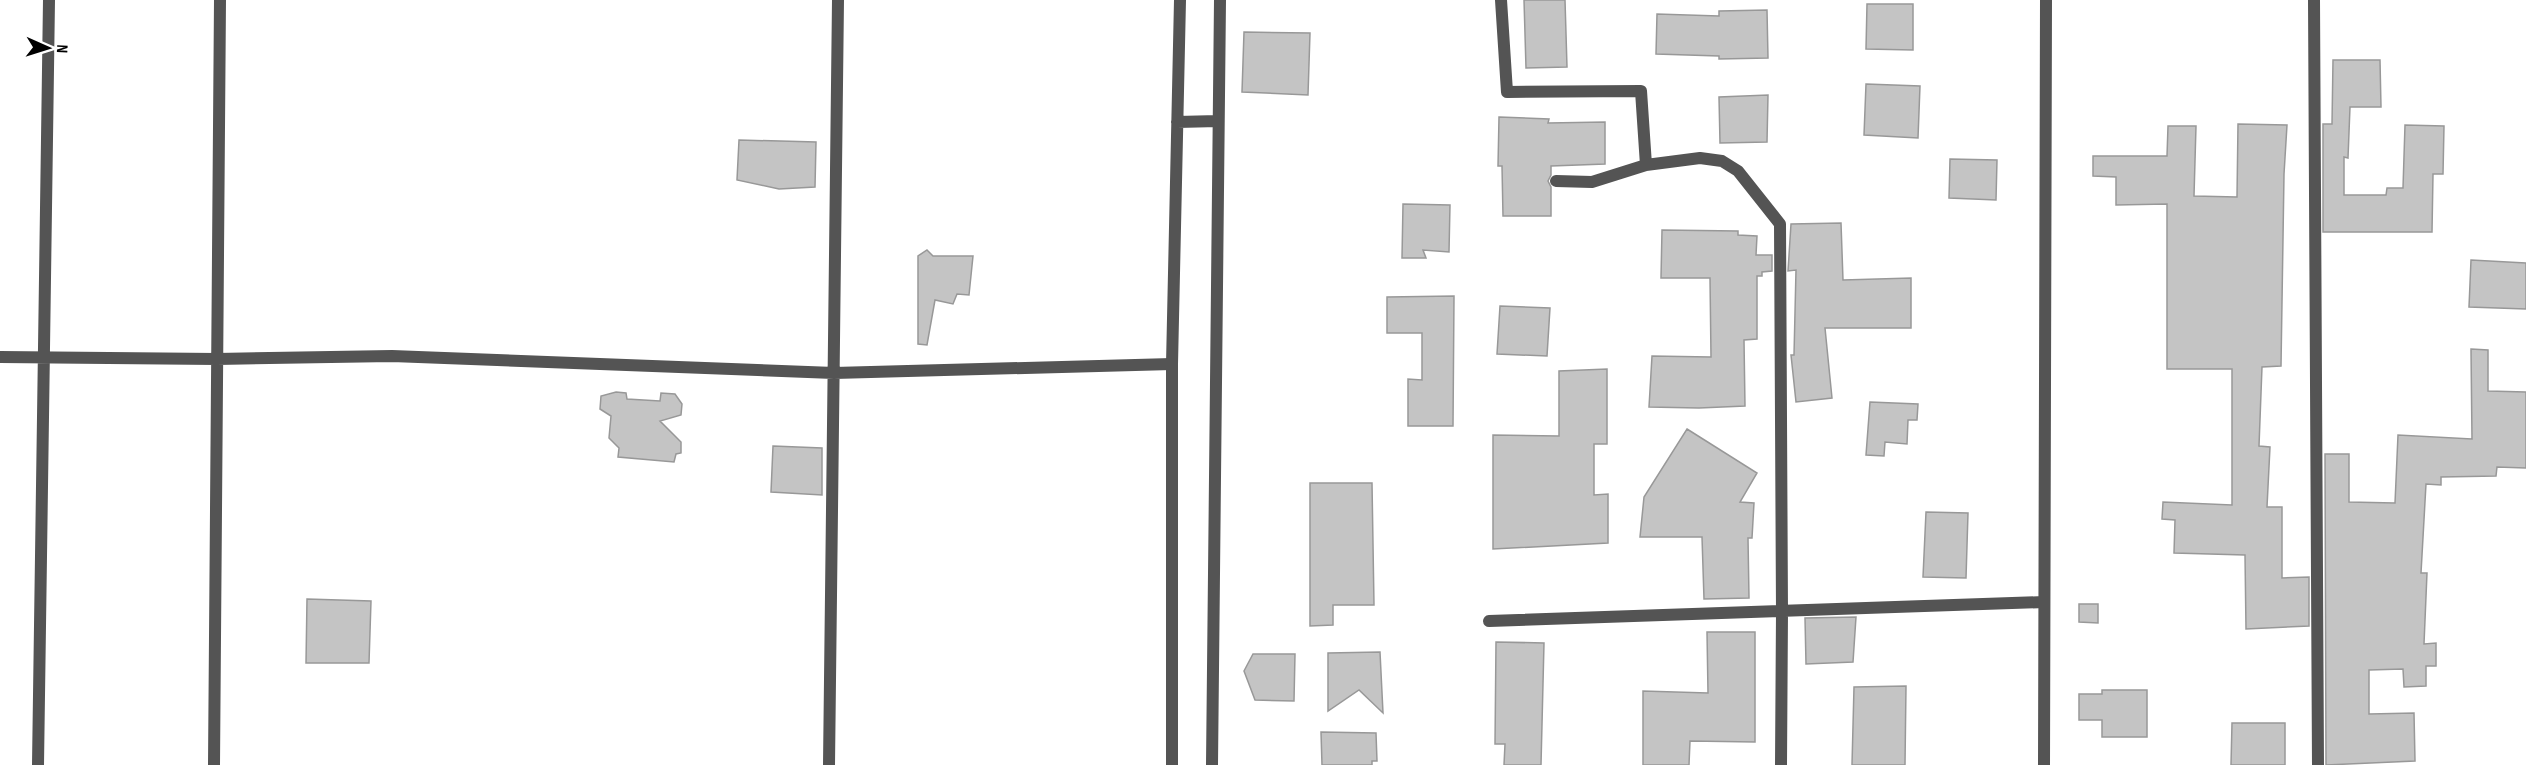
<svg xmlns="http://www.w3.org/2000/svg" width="2526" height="765" viewBox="0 0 2526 765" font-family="'Sofia Sans Condensed',sans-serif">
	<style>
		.building { fill: #c4c4c4; stroke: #989898; stroke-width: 1.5 }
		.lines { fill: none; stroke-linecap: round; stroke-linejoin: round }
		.minor { stroke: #545454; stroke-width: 12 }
		.tertiary { stroke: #545454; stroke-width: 12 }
	</style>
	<rect width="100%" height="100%" fill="#fff"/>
	<path class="building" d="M1524,0H1565L1567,67L1526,68Z
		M1867,4H1913V50L1866,49Z
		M1767,10L1768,58L1719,59V56L1656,54L1657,14L1719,16V11Z
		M1244,32L1310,33L1308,95L1242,92Z
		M2333,60H2380L2381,107H2350L2348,158L2344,157V195H2386L2387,188H2403L2405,125L2444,126L2443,174H2433L2432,232H2323V124H2332Z
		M1866,84L1920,86L1918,138L1864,135Z
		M1768,95L1767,142L1720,143L1719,97Z
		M1499,117L1549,119L1548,123L1605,122V164L1551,166V175L1548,181L1551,187V216H1503L1502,166H1498Z
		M2238,124L2287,125L2284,174L2281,366L2262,367L2259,446L2270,447L2267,507H2282V578L2309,577V626L2246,629L2245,555L2174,553L2175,520L2162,519L2163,502L2232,505V369H2167V204L2116,205V177L2093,176V156H2167L2168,126H2196L2194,196L2237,197Z
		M739,140L816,142L815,187L779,189L737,180Z
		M1950,159L1997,160L1996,200L1949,198Z
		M1403,204L1450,205L1449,252L1423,250L1426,258H1402Z
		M1841,223L1843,280L1911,278V328H1825L1832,398L1796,402L1791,355H1794L1796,270L1788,271L1791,224Z
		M1662,230L1738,231V235L1757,236L1756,255H1772V271L1762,272V276H1757V339L1744,340L1745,406L1699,408L1649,407L1652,356L1711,357L1710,278H1661Z
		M927,250L933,256H973L969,295L957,294L953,304L935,300L927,345L918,344V256Z
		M2471,260L2526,263V309L2469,307Z
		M1454,296L1453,426H1408V379L1422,380V333H1387V297Z
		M1500,306L1550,308L1547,356L1497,354Z
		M2471,349L2488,350V391L2526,392V468L2497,467L2496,476L2441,477V485L2426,484L2421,573H2427L2424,644L2436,643V666H2426V686L2404,687L2403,669L2369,670V714L2414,713L2415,761L2326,765L2325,454H2349V502L2395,503L2398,435L2472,439Z
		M1607,369V444H1594V495L1608,494V543L1493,549V435L1559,436V371Z
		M616,392L626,393L627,399L660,401L661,393L675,394L682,404L681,415L660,421L681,442V453L676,454L674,462L618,457L619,448L609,438L611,416L600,409L601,396Z
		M1870,402L1918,404L1917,420H1908L1907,444L1885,442L1884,456L1866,455Z
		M1687,429L1757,473L1740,502L1754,503L1752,538H1748L1749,598L1704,599L1702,537H1640L1644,497Z
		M773,446L822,448V495L771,492Z
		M1310,483H1372L1374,605H1333V625L1310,626Z
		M1926,512L1968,513L1966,578L1923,577Z
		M307,599L371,601L369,663H306Z
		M2079,604H2098V623L2079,622Z
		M1856,617L1853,662L1806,664L1805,618Z
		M1707,632H1755V742L1690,741L1689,765H1643V691L1708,693Z
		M1496,642L1544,643L1541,765H1504L1505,744H1495Z
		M1380,652L1383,713L1359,690L1328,711V653Z
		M1253,654H1295L1294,701L1255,700L1244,671Z
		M1906,686L1905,765H1852L1854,687Z
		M2102,690H2147V737H2102V720H2079V694H2102Z
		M2232,723H2285V765H2231Z
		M1321,732L1376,733L1377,761H1372V765H1322Z"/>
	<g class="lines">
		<path class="minor" d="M1501,0L1507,92L1641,91L1646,165L1700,158L1722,161L1738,171L1780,224L1782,612L1781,765
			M2314,0L2318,765
			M1556,181L1592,182L1646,165
			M0,357L217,359L392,356L834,373L1172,364
			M1489,621L2044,602
			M38,765L49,0
			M214,765L220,0
			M829,765L838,0
			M2044,765L2046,0"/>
		<path class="tertiary" d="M1177,122L1218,121
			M1172,765V364L1180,0
			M1212,765L1220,0"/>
	</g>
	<g transform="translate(48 48) rotate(93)" stroke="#ffffff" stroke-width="4.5" paint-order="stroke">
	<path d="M0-4.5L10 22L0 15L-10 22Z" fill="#000000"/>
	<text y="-9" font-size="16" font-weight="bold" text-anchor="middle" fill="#000000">N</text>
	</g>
</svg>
